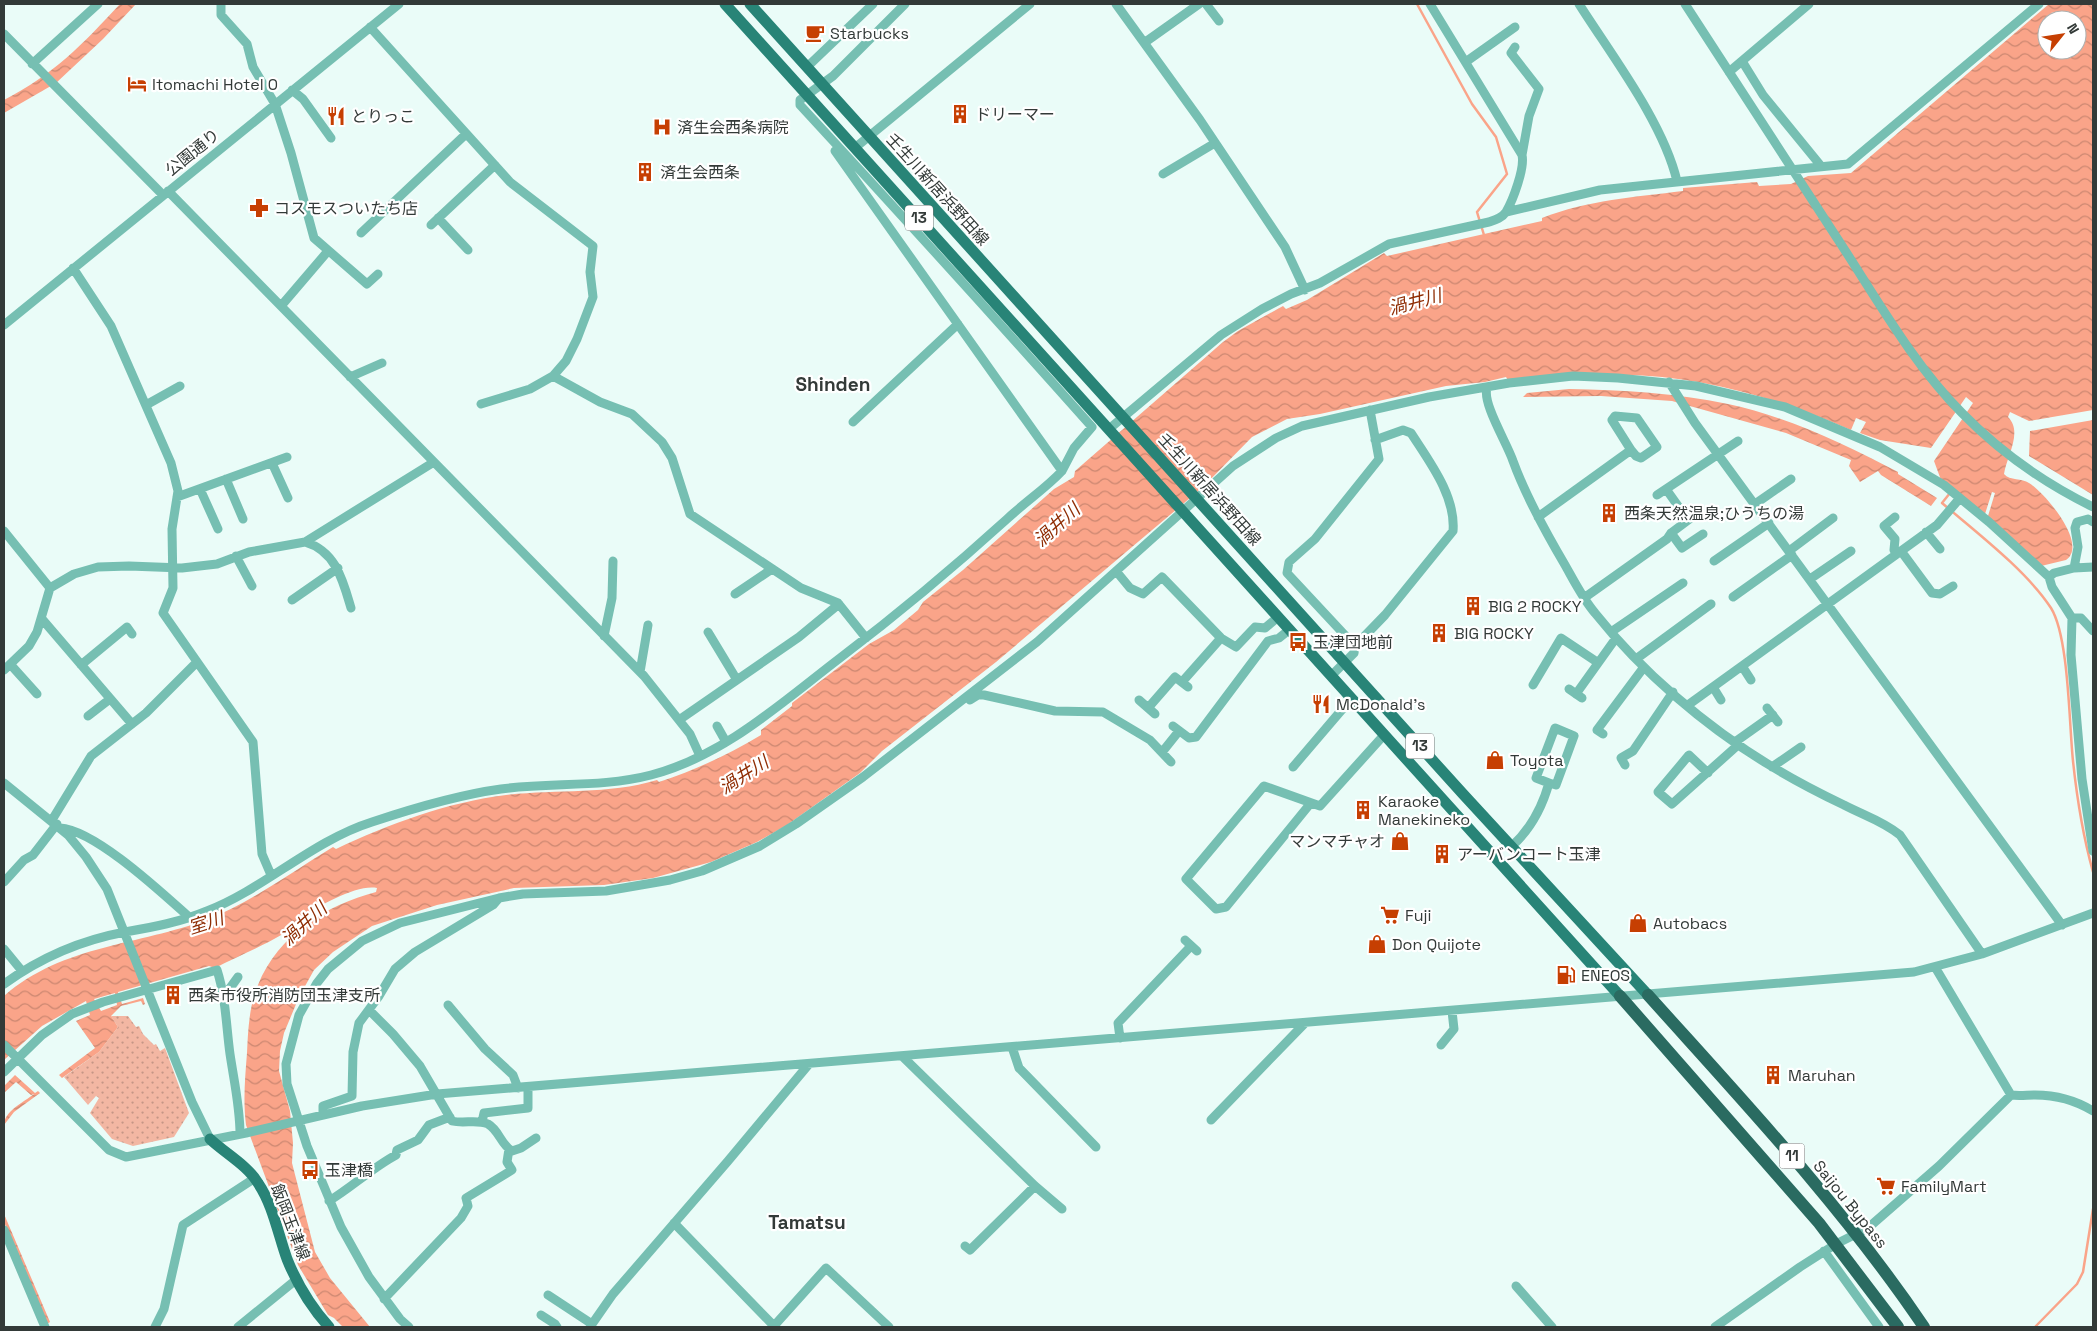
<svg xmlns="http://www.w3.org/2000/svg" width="2097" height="1331" viewBox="0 0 2097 1331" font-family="'Space Grotesk','Noto Sans JP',sans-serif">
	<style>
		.grass { fill: url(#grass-dots) }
		.water { fill: url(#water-waves); fill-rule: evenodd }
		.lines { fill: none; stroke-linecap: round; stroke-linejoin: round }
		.stream { stroke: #faa489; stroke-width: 2.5 }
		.minor { stroke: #76bfb2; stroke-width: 9 }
		.major { stroke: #288477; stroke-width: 11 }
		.highway { stroke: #2a6b61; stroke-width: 12 }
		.labels { text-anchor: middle; stroke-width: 4.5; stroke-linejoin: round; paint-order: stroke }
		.shield { fill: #fff; stroke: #707574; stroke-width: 1 }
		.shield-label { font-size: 15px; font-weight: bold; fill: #333a38 }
		.poi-label { font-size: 16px; fill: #333a38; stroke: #fff; text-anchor: start }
		.street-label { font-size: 16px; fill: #333a38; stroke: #fff }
		.water-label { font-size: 18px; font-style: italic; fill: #8f2d04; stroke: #fff }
		.quarter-label { font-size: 19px; font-weight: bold; fill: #333a38; stroke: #fff }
	</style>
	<defs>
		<pattern id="grass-dots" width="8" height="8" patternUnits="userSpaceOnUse" patternTransform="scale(1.25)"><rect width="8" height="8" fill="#f3b7a3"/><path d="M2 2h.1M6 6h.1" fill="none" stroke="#c59686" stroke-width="1.8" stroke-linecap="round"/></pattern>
		<pattern id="water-waves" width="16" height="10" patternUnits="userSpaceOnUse" patternTransform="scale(1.25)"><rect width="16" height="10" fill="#faa489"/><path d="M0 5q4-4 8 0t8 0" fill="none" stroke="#cb8771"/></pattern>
	</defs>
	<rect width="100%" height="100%" fill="#eafcf8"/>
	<path class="grass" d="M111,1016H128L136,1027L139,1026L143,1034L154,1045L156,1044L160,1051L165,1048L189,1113L174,1137L133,1146L112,1139L90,1113L99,1098L96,1096L88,1105L64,1077L99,1052L118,1027Z"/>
	<path class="water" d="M120,4H136L103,39L56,83L4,113V100C54,74 82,45 120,4Z
		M2049,4H2093V410L2029,421L2010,412L2008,417C2023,432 2007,455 2004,474C2010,481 2022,478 2029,483C2044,492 2089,544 2066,560L2041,566L1988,516L1995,493L1992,492L1985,514L1941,480L1934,461L1973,403L1966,397L1931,448L1880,440L1860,433L1866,422L1856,418L1851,430C1779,399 1701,375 1622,375C1584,375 1546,378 1508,380L1506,377L1485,382L1446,386L1320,414L1287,419L1252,437L1203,487L996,662L882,751L860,773L787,825L757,842L711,862L653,878L604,885L514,888L437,905L372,926L333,952L314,970L299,997L284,1033L280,1051L279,1071L290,1111L293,1143L292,1163L315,1252L330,1278L370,1327H343L334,1318L328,1315L298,1265L246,1125C243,1101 245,1078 247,1053C248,1031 249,1006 258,985C278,935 326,905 376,892L377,888C358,884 319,905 304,917C296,922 291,929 283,934C261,947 238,956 215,968L209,966L118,992L122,1004L143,998L145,1004L143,1005L141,1001L121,1006L111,1016L118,1027L99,1052L62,1078L59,1075L95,1048L76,1021L90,1015L86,1001L42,1026L4,1060V996C64,944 138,946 208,919C252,902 293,871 333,847L336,849C389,824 448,802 506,795C557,789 607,795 657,780L659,782C695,770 728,755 761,735V730L792,706V703L869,644L894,630L918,610L923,602L963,570L1054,489L1074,477L1075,471L1223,342L1238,331L1283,306L1286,309L1307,300L1384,253L1387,256L1542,221V218C1588,200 1635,197 1683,191V188L1757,182L1759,186L1791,184L1808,176L1851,173ZM2047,20H2077V50H2047ZM115,993L117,1005L101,1011L94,999Z
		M1569,389C1623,390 1676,393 1728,404C1788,417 1844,444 1898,472V474L1937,498L1931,506L1881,475L1878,471L1860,482L1849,466L1851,460L1786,433L1672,401L1601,396L1523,397L1527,393Z
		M2093,420V495L2029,456L2030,431Z
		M15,1075L35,1093L38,1091L40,1093L14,1112L4,1125C4,1111 24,1102 34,1094L31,1095L16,1082L4,1093V1086Z
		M4,1214L50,1322L47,1324L4,1222Z"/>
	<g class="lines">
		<path class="stream" d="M1417,4L1472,104L1496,137L1507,174L1477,212L1484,235
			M1950,493L1942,503C1976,532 2027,571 2051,608C2069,637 2069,724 2073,761C2077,799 2083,836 2093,872
			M2035,1327L2077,1284L2083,1272L2093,1209"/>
		<path class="minor" d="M221,4V15L247,44L253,67L275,104L291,153L314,238L367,284L378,274
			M1116,4L1200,120L1285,247L1305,290
			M1206,4L1219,21
			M1579,4C1612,56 1663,122 1677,181
			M1685,4C1735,81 1785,158 1835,235C1874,294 1912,363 1962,413C2000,452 2044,483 2093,507
			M370,27L510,182L593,246L590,272L593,297L577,339L566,361L553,376L530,389L481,404
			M4,34L163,195
			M1144,43L1199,4
			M1515,47L1511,53L1539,89L1529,116L1522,155
			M1467,61L1515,27
			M1742,61L1763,95L1821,166
			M32,64L98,4
			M807,67L873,4
			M1729,72L1809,4
			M292,90L303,99L331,138
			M856,147L1030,4
			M835,151L1062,471
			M1163,174L1215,143
			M168,191L644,676L690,734L700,756
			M1506,212L1600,190L1848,164L2039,4
			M438,218L468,250
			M431,225L495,165
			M361,233L466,134
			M73,268L111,326L171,463L178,491L172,529L173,588L163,613L253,742L262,854L271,875
			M281,306L328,251
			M4,325L399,4
			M553,376L600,402L632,414L662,442L672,458L690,514L801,588L838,603L866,638
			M350,377L382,363
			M1669,382L1695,423L2062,925
			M1487,388C1482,403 1507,443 1513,461C1526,497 1545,531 1565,565C1574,581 1583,599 1595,613C1642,672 1706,727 1771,766C1794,780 1819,793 1844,805C1863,815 1883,821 1900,835L1982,954
			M146,405L180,386
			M853,422L958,324
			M1109,429L1221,335L1262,309L1291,294L1320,283L1389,244L1489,222C1495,220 1502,218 1506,212C1513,200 1525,168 1522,155L1430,4
			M272,463L288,498
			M226,479L243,519
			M200,489L218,529
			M1666,489L1688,520
			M1657,495L1738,441
			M177,497L287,457
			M1755,504L1791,479
			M1538,517L1631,450L1636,456L1641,458L1657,447L1637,418L1615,416L1612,420L1631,450
			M1895,517L1884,526L1895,539L1894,550L1896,554
			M2093,522L2088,519L2077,522L2075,528L2078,547L2074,568L2054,573L2049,577L2052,587L2072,618L2071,655L2082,779L2093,851
			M4,531L50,588
			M1926,532L1940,549
			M1671,533L1682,548L1703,534
			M305,542C336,551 343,581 351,608
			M1789,551L1833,518
			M1901,551L1932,593L1940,594L1953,586
			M236,556L252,586
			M1714,561L1769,523
			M2074,568L2093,567
			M1116,571L1130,588L1143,594L1162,577L1221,638L1236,647L1255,627L1265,628L1278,617
			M1810,579L1851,551
			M735,594L772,569
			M1733,597L1792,555
			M1584,598L1667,539L1671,533L1695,515
			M292,600L338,568
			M2072,618H2081L2093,631
			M42,619L132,724
			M708,632L737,680
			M1611,632L1683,583
			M604,636L612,598L613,561
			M1355,646L1385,615L1453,531C1456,496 1429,461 1411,433L1403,430L1375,440
			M1636,659L1711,604
			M10,664L37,694
			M81,665L127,627L132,634
			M1742,666L1751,680
			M4,670L29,646L37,632L50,588L74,574L98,567L129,566L182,568L217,564L249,552L305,542L434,462
			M640,672L648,625
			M1331,676L1354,653L1355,646L1287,573L1289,562L1315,539L1379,459L1370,410
			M1182,682L1221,638
			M1533,685L1561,638L1597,662
			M1713,687L1721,700
			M1569,689L1582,698
			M1576,694L1616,638
			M970,700L978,695H984L1055,711L1103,712L1150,740L1171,762
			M1139,700L1155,714
			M1688,705L1937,525L1960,498
			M1148,708L1175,677L1188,687
			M1767,708L1778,722
			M88,716L110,699
			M679,720L799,637L839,604
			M717,726L726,742
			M1173,726L1189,738L1196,737L1268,641L1279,638L1289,630
			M1603,734L1597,730L1644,667
			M1735,742L1773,715
			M1163,751L1179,731
			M1625,765L1621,758L1633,751L1673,692
			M1293,767L1351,699
			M1772,767L1801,747
			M1708,773L1689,755L1658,792L1672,804L1738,745
			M4,783L68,835L86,857L107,889L192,1102L210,1139
			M1310,804L1226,907L1216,909L1186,879L1264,786L1320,806L1384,735
			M52,820L91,756L146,713L197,662
			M60,828C95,830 162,893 189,917
			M1511,847C1530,830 1542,808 1549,783L1536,778L1555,728L1574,736L1556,785L1549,783
			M4,882L24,860L33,855L57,824
			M1185,940L1197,951
			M4,949L22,971
			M1935,967L2011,1095
			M4,984C40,958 82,940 125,932C153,927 181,922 207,911C264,889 312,841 372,822C414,808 457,795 501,789C551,782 601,788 651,775C724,756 781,703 840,658C898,614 953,568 1007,519C1025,502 1045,489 1062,471L1074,448L1092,427C996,319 898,211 800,105V100L833,76L905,4
			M225,995L238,977
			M448,1005L485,1049L513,1075L518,1088
			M369,1010L393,1034L420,1066L452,1121C464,1124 477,1119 488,1124C499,1130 501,1145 512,1151L521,1148L536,1138
			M1120,1038L1118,1023L1191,946
			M4,1045L109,1150L126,1157L246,1133L362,1106L437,1094L1914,972L1982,954L2093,913
			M1441,1045L1454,1029L1452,1011
			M1012,1047L1019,1068L1096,1147
			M902,1056L1035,1186L1062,1209
			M4,1072L42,1035L72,1014L103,1002L217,970C226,998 226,1025 230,1054C234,1081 240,1107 240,1134
			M323,1115V1106L352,1096L353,1052L359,1023L379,996L395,969L415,952L493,905L499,898
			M1211,1120L1305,1023
			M482,1122L484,1113L528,1108V1087
			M329,1201C352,1187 372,1168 396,1155L397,1150L418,1140L429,1125L450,1117
			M674,1223L774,1326
			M4,1230L45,1327
			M965,1246L970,1250L1035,1186
			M1824,1251L1879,1327
			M1516,1286L1552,1327
			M548,1295L592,1324
			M384,1299L461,1218L468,1206L466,1198L512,1170L507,1162L509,1149
			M541,1315L555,1324L557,1327
			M155,1327L164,1309L183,1225L255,1178
			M238,1327L297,1279
			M409,1327L400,1319L369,1277L341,1227L307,1146L287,1084L286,1064L299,1015L317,983L328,969L362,941L400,923L499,898L523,894L606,891L670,880L702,871L760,846L796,824L863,777L1037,642L1233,466L1276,438L1302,426L1429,397L1509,383L1573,376L1618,378L1696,386L1785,407L1880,447L1944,485L1989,522L2049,577
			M590,1327L613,1294L728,1161L809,1064
			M773,1327L826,1268L889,1327
			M1715,1327L1800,1267L1836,1244L1868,1228L1939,1166L2011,1095C2019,1096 2027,1095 2035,1095C2057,1095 2075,1100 2093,1111"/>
		<path class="major" d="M725,4L1620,996
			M750,4L1463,794L1648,995
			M210,1139C226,1154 247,1165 258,1183C273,1205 278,1234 287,1259C297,1284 311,1307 329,1327"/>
		<path class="highway" d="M1648,995C1744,1102 1843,1207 1924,1327
			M1620,996L1819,1223L1898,1327"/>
	</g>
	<defs>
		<g id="cafe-bare" transform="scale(1.5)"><path d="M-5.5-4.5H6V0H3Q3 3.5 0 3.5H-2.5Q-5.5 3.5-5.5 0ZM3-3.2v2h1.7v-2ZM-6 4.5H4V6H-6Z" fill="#c63f02" stroke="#fff" stroke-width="2.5" paint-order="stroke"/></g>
		<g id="hotel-bare" transform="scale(1.5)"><path d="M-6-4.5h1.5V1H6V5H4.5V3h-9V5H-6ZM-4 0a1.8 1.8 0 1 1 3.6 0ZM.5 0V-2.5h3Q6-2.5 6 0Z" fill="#c63f02" stroke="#fff" stroke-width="2.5" paint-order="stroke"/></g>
		<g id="building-bare" transform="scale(1.5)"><path d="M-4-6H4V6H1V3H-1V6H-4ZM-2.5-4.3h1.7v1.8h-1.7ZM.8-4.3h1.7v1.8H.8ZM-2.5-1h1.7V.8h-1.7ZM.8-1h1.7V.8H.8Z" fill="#c63f02" stroke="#fff" stroke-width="2.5" paint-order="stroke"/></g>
		<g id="restaurant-bare" transform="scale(1.5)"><path d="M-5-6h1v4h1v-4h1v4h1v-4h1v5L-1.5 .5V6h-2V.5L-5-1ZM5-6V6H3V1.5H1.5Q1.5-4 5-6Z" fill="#c63f02" stroke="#fff" stroke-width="2.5" paint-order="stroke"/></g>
		<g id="hospital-bare" transform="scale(1.5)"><path d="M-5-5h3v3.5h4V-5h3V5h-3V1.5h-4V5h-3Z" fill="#c63f02" stroke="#fff" stroke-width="2.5" paint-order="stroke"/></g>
		<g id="pharmacy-bare" transform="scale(1.5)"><path d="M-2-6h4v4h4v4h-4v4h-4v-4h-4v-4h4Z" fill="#c63f02" stroke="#fff" stroke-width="2.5" paint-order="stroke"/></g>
		<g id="bus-bare" transform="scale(1.5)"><path d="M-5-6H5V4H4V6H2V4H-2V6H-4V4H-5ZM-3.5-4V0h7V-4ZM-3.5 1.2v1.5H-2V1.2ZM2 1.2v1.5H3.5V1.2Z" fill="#c63f02" stroke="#fff" stroke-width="2.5" paint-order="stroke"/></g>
		<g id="shop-bare" transform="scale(1.5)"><path d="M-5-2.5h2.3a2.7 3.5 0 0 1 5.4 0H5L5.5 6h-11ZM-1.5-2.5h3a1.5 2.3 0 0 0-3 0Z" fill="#c63f02" stroke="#fff" stroke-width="2.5" paint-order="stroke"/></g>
		<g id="supermarket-bare" transform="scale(1.5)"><path d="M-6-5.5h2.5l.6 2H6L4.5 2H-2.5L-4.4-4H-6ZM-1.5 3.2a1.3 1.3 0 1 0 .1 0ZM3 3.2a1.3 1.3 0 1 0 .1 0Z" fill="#c63f02" stroke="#fff" stroke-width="2.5" paint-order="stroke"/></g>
		<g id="fuel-bare" transform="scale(1.5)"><path d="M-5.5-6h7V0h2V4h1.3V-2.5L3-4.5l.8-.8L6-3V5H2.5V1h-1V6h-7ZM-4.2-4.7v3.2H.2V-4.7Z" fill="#c63f02" stroke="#fff" stroke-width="2.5" paint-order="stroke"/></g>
	</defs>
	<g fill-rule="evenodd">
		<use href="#cafe-bare" x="815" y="33"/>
		<use href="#hotel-bare" x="137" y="84"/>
		<use href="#building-bare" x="960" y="114"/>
		<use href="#restaurant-bare" x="336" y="116"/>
		<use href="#hospital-bare" x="662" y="127"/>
		<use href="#building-bare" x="645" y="172"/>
		<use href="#pharmacy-bare" x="259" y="208"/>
		<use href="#building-bare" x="1609" y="513"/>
		<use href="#building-bare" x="1473" y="606"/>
		<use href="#building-bare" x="1439" y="633"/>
		<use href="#bus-bare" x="1298" y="642"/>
		<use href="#restaurant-bare" x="1321" y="704"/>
		<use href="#shop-bare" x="1495" y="760"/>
		<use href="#building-bare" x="1363" y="810"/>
		<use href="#shop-bare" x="1400" y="841"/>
		<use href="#building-bare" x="1442" y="854"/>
		<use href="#supermarket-bare" x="1390" y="915"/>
		<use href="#shop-bare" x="1638" y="923"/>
		<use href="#shop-bare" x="1377" y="944"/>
		<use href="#fuel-bare" x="1566" y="975"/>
		<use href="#building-bare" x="173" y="995"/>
		<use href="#building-bare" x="1773" y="1075"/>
		<use href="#bus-bare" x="310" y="1170"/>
		<use href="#supermarket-bare" x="1886" y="1186"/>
	</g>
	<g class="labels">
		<g class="shield">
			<rect x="905" y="205.5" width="28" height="25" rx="4"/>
			<rect x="1406" y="733.5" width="28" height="25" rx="4"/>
			<rect x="1779.5" y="1143.5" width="25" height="25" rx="4"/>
		</g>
		<g class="shield-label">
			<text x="919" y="223">13</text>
			<text x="1420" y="751">13</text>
			<text x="1792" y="1161">11</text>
		</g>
		<g class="poi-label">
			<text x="830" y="39">Starbucks</text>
			<text x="152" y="90">Itomachi Hotel 0</text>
			<text x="975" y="120">ドリーマー</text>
			<text x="351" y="122">とりっこ</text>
			<text x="677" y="133">済生会西条病院</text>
			<text x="660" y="178">済生会西条</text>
			<text x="274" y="214">コスモスついたち店</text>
			<text x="1624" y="519">西条天然温泉;ひうちの湯</text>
			<text x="1488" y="612">BIG 2 ROCKY</text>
			<text x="1454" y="639">BIG ROCKY</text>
			<text x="1313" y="648">玉津団地前</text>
			<text x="1336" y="710">McDonald's</text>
			<text x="1510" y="766">Toyota</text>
			<text x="1378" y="807">Karaoke<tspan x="1378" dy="18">Manekineko</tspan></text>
			<text x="1385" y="847" text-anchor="end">マンマチャオ</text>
			<text x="1457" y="860">アーバンコート玉津</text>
			<text x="1405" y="921">Fuji</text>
			<text x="1653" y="929">Autobacs</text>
			<text x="1392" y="950">Don Quijote</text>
			<text x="1581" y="981">ENEOS</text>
			<text x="188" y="1001">西条市役所消防団玉津支所</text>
			<text x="1788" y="1081">Maruhan</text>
			<text x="325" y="1176">玉津橋</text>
			<text x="1901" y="1192">FamilyMart</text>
		</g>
		<g class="street-label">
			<text transform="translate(192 152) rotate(-39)" y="6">公園通り</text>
			<text transform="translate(938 189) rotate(48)" y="6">壬生川新居浜野田線</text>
			<text transform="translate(1210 489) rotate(48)" y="6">壬生川新居浜野田線</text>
			<text transform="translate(1851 1204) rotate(51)" y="6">Saijou Bypass</text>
			<text transform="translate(291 1222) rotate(69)" y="6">飯岡玉津線</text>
		</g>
		<g class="water-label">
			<text transform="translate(1415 302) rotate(-15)" y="6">渦井川</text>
			<text transform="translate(1057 525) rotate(-42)" y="6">渦井川</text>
			<text transform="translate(744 775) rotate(-32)" y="6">渦井川</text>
			<text transform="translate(206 923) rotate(-18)" y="6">室川</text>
			<text transform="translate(304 924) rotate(-42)" y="6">渦井川</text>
		</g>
		<g class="quarter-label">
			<text x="833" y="391">Shinden</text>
			<text x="807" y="1229">Tamatsu</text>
		</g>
	</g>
	<rect width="2097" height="1331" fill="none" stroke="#333a38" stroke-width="10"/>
	<g transform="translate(2062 35) rotate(60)"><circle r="24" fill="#ffffff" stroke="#adb0af"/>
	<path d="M0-4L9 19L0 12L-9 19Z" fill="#c63f02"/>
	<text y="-8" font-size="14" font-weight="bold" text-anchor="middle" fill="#333a38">N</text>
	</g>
</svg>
